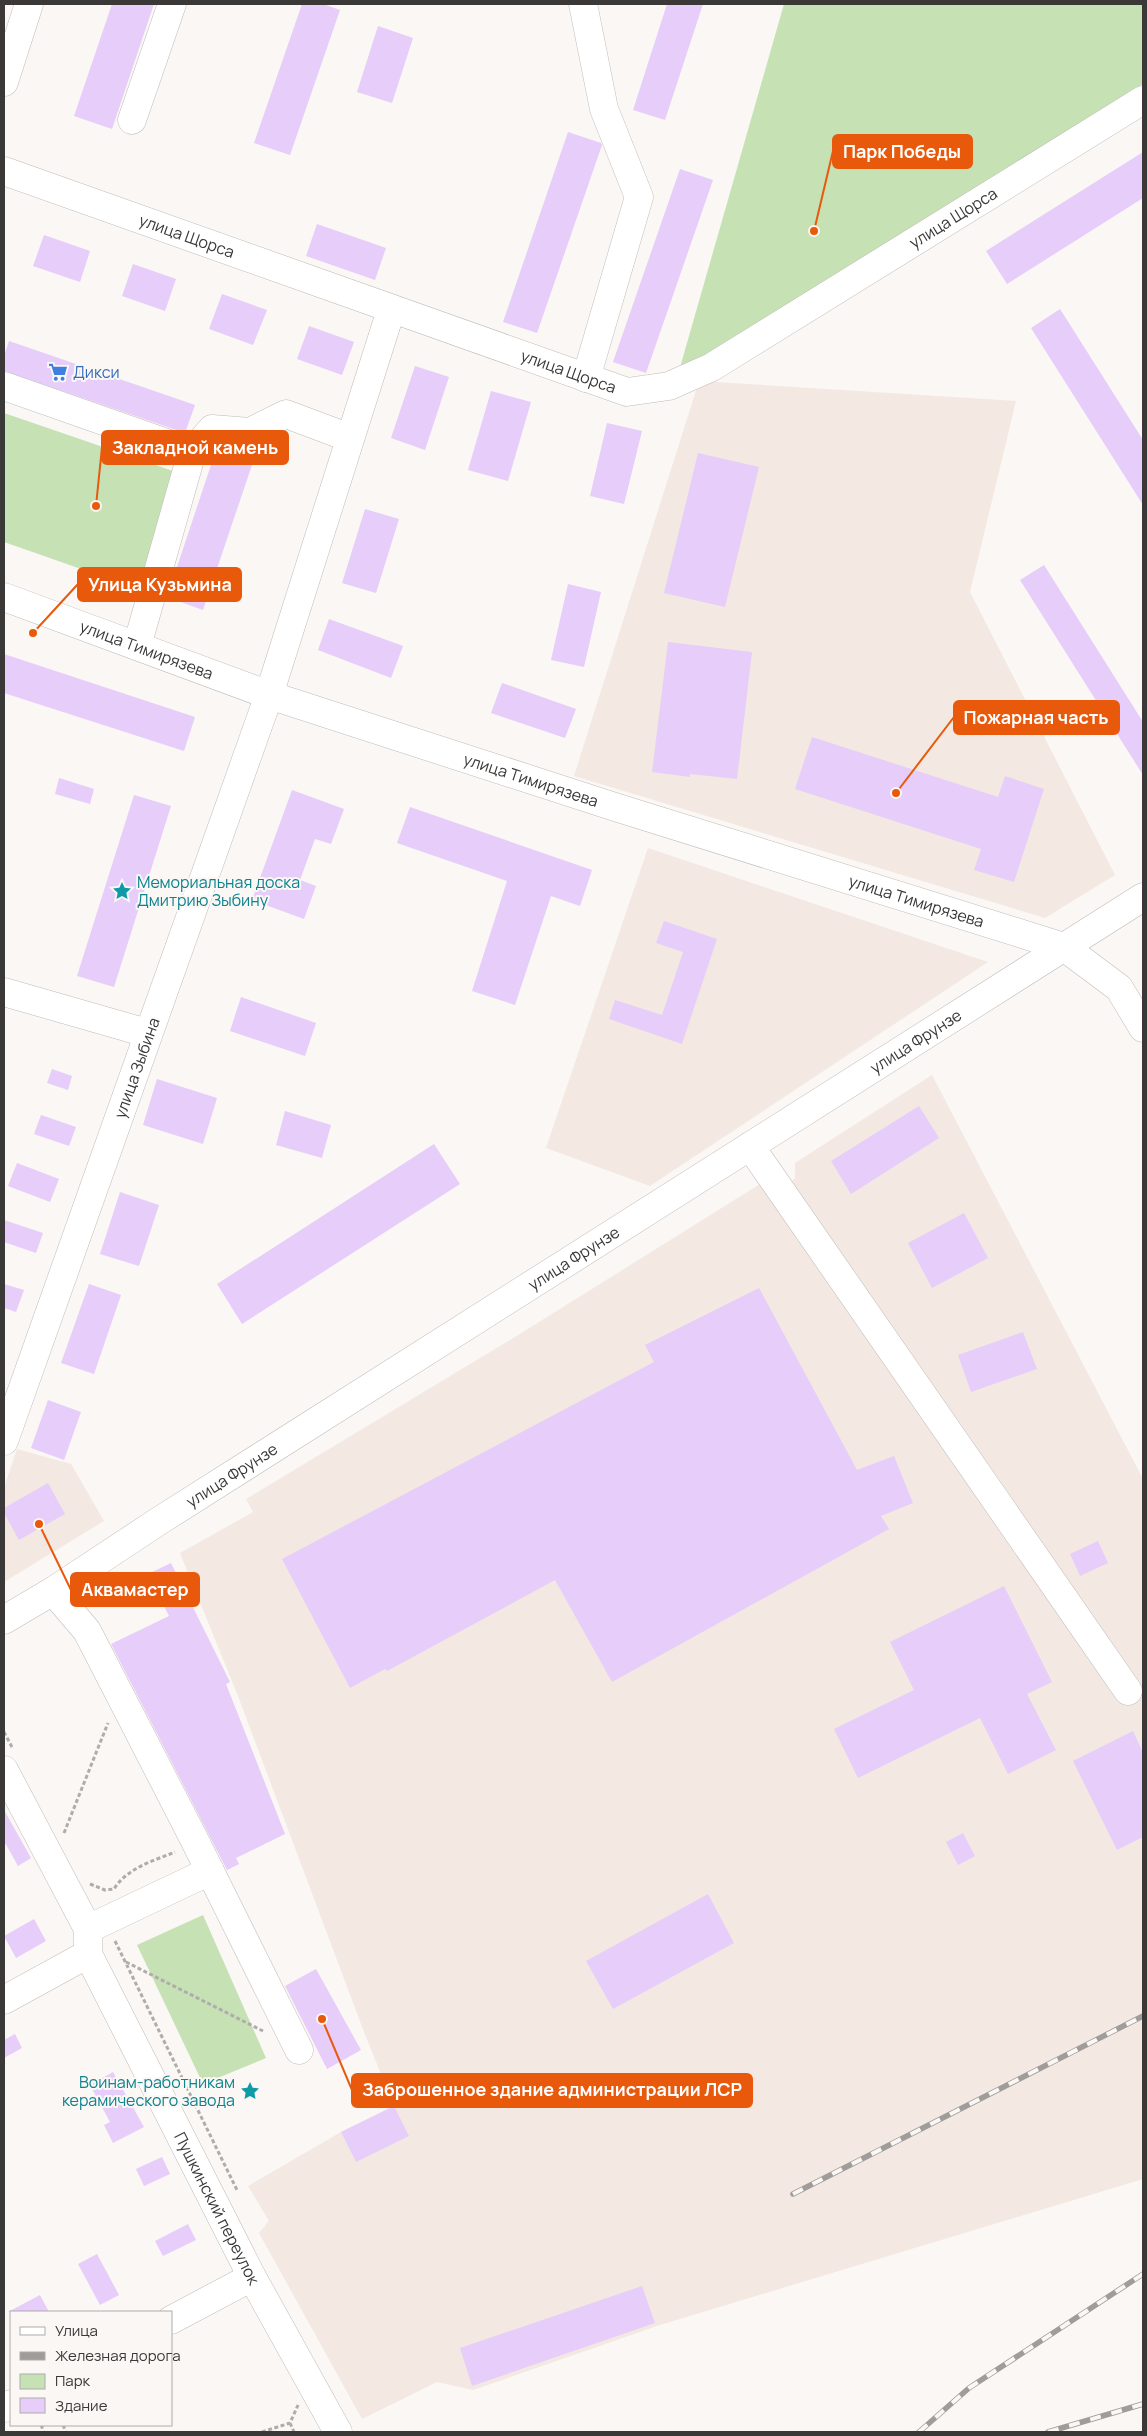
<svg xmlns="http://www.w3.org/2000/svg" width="1147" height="2436" viewBox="0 0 1147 2436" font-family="Manrope,sans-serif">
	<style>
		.built { fill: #f3e8e2 }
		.green { fill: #c6e1b4 }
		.building { fill: #e6cdfa }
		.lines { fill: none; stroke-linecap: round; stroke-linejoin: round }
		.minor-casing { stroke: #c0bcba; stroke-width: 29 }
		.major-casing { stroke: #c0bcba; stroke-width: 29 }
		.path { stroke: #afadab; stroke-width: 3; stroke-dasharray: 4 2.5; stroke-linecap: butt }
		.minor { stroke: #fff; stroke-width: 28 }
		.major { stroke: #fff; stroke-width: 28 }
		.rail-casing { stroke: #9f9c9a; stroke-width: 5.5 }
		.rail { stroke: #faf7f4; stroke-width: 4; stroke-dasharray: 11; stroke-linecap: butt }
		.labels { text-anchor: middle; stroke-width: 4; stroke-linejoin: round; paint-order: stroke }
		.street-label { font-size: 16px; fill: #3b3938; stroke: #faf7f4 }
		.shop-label { font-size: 16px; fill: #366cbe; stroke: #faf7f4; text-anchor: start }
		.culture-label { font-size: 16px; fill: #0d838f; stroke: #faf7f4; text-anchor: start }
		.leader { fill: none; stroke: #e8590c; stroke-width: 2 }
		.callout-dot { fill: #e8590c; stroke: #faf7f4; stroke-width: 2 }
		.callout { fill: #e8590c; stroke: #e8590c; stroke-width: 2 }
		.callout-label { font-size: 18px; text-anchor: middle; font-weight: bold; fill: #fff }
	</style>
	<rect width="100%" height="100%" fill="#faf7f4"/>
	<path class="built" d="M699,381L1016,401L970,592L1115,875L1045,918L574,776Z
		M648,848L988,962L650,1186L546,1148Z
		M932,1075L1143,1479V2179L660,2325L473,2390L437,2382L362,2419L259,2233L269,2221L248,2186L341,2132L394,2106L364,2032L238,1696L180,1553L253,1512L246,1499L515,1337L765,1181L777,1187L795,1179V1163Z
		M17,1449L71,1464L104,1521L4,1582V1488Z"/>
	<path class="green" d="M784,4H1143V84L677,378Z
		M4,413L173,471L141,590L4,542Z
		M203,1915L266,2058L203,2084L137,1945Z"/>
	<path class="building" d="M112,4H154L112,129L74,116Z
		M302,4H323L340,10L290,155L254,143Z
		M667,4H703L665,120L633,110Z
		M378,26L413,38L392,103L357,92Z
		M568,132L601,143L602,145L537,333L503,322Z
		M1143,152V198L1007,284L986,251Z
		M680,169L713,180L646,373L613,362Z
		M317,224L386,248L375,280L306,256Z
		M44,235L90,251L80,282L33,266Z
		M133,264L176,279L165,311L122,296Z
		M222,294L267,310L253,345L209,329Z
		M1060,309L1143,440V505L1031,328Z
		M309,326L354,342L342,375L297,359Z
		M9,341L195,405L185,433L4,371V356Z
		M415,366L449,377L425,450L391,438Z
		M491,391L531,402L508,481L468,470Z
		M607,423L642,431L624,504L590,496Z
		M216,450L253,462L203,610L167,597Z
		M698,453L759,467L725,607L664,593Z
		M365,509L399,519L376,593L342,583Z
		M1044,565L1143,722V775L1020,580Z
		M568,584L601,592L584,667L551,660Z
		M329,619L403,646L391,678L318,650Z
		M668,642L752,652L737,779L690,774V777L652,772Z
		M4,654L195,717L184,751L4,693Z
		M502,683L576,709L565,738L491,713Z
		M812,737L998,797L1005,776L1044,789L1014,882L974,870L981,849L795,789Z
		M59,778L94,789L90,804L55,794Z
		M292,790L344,809L331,844L315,839L300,880L316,886L304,919L252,900Z
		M134,795L171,806L114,987L77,976Z
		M410,807L592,870L580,906L551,896L515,1005L472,991L507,881L397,843Z
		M664,921L717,939L682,1044L609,1019L615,1000L662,1015L683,952L656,943Z
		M241,997L316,1023L305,1056L230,1031Z
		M52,1069L72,1076L68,1090L47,1083Z
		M157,1079L217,1098L203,1144L143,1125Z
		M919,1106L939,1138L851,1194L831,1161Z
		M285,1111L331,1125L322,1158L276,1145Z
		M41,1115L76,1127L69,1146L34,1134Z
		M434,1144L460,1184L242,1324L217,1284Z
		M17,1163L59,1179L50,1202L8,1186Z
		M120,1192L159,1205L139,1266L100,1254Z
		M964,1213L988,1258L932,1288L908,1243Z
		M4,1220L43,1233L36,1253L4,1242Z
		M4,1284L24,1290L16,1312L4,1308Z
		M89,1284L121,1295L94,1374L61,1363Z
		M759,1288L857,1470L894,1456L913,1503L881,1516L889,1529L612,1682L555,1580L387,1671L385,1669L350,1688L282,1559L654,1362L645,1345Z
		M1023,1332L1037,1369L971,1392L958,1355Z
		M48,1400L81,1412L64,1460L31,1448Z
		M48,1483L65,1514L19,1540L4,1513V1508Z
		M1098,1541L1108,1563L1080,1576L1070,1554Z
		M171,1563L230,1682L226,1684L285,1834L236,1858L239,1864L227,1870L111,1644L169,1616L148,1574Z
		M1004,1586L1052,1682L1027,1694L1056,1750L1008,1774L980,1718L858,1778L834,1729L914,1690L890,1642Z
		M1133,1731L1143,1753V1837L1117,1850L1073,1761Z
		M4,1810L31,1858L18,1866L4,1841Z
		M963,1833L975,1856L958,1865L946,1842Z
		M708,1894L734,1943L613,2009L586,1961Z
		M34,1919L46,1941L16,1958L4,1936Z
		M316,1969L361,2050L327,2069L285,1986Z
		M15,2034L22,2048L4,2058V2040Z
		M113,2072L144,2127L113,2143L104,2125L110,2122L90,2085Z
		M394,2106L409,2136L356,2162L341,2132Z
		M162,2157L170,2174L144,2186L136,2169Z
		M188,2224L196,2240L163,2256L155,2241Z
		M97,2254L119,2295L100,2305L78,2264Z
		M642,2286L655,2323L472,2386L460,2348Z
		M40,2295L49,2312H8Z"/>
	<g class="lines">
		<g class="minor-casing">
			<g id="minor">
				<path d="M583,4L604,109L639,197L586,378"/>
				<path d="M4,82L29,4"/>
				<path d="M132,120L172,4"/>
				<path id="s1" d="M4,171L627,392L669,386L712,367L1143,100"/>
				<path d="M4,386L192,452L137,646"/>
				<path d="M192,452L212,429L250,432L286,414L350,438"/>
				<path id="s2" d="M4,597L269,695L615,807L1064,947L1119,988L1143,1028"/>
				<path d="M4,992L147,1033"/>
				<path d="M750,1146L1128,1691"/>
				<path id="s3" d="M4,1441L269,695L391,310"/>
				<path d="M53,1591L87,1631L194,1839L299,2050"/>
				<path id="s4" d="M4,1770L88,1929V1954L252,2277L338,2432"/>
				<path d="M88,1929L210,1871"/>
				<path d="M4,2000L88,1954"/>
				<path d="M171,2320L252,2277"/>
				<path d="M4,2408L11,2404"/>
			</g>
		</g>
		<g class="major-casing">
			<g id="major">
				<path id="s5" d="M4,1620L53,1591L159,1521L1143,897"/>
			</g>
		</g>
		<path class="path" d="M4,1732L13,1749
			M64,1833L108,1723
			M90,1884L105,1890L114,1889C127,1868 153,1861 175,1852
			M115,1941L237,2190
			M126,1962L263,2031
			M290,2423L294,2432
			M41,2425L44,2432
			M63,2425L66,2432
			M262,2432L290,2423L298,2405"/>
		<use href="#minor" class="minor"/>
		<use href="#major" class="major"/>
		<g class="rail-casing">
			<path id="rail" d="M793,2194L1143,2016
				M919,2432L969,2388L1143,2274
				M1048,2432L1143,2404"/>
		</g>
		<use href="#rail" class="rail"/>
	</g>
	<defs>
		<g id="supermarket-bare" transform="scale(1.5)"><path d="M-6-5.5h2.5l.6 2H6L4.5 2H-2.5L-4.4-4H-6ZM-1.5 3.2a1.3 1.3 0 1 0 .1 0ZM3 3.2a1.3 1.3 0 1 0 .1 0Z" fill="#3f7fe0" stroke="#faf7f4" stroke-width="2.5" paint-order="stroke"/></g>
		<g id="sight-bare" transform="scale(1.5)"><path d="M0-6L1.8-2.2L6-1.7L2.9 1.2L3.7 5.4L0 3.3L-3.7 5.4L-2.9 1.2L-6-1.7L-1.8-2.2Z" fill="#0f9aa8" stroke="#faf7f4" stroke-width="2.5" paint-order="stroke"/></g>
	</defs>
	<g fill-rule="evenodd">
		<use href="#supermarket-bare" x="58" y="372"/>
		<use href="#sight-bare" x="122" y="891"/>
		<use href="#sight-bare" x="250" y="2091"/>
	</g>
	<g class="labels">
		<g class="street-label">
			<text dy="6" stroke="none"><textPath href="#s1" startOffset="1034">улица Щорса</textPath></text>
			<text dy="6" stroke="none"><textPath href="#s1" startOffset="194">улица Щорса</textPath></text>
			<text dy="6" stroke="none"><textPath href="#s1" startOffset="599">улица Щорса</textPath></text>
			<text dy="6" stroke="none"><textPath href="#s2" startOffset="152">улица Тимирязева</textPath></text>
			<text dy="6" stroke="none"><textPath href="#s2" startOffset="558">улица Тимирязева</textPath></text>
			<text dy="6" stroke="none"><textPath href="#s2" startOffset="962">улица Тимирязева</textPath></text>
			<text dy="6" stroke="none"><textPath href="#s5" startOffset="1080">улица Фрунзе</textPath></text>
			<text dy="6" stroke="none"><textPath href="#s3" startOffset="396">улица Зыбина</textPath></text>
			<text dy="6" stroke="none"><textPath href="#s5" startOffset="675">улица Фрунзе</textPath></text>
			<text dy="6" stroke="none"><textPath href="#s5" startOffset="270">улица Фрунзе</textPath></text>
			<text dy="6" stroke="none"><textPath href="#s4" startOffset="490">Пушкинский переулок</textPath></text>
		</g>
		<g class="shop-label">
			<text x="73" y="378">Дикси</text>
		</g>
		<g class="culture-label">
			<text x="137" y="888">Мемориальная доска<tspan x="137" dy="18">Дмитрию Зыбину</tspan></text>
			<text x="235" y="2088" text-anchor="end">Воинам-работникам<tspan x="235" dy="18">керамического завода</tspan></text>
		</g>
	</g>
	<path class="leader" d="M814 231L833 151M96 506L102 447M33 633L78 584M896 793L954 717M39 1524L71 1590M322 2019L352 2090"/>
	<g class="callout-dot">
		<circle cx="814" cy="231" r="5"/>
		<circle cx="96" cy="506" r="5"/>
		<circle cx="33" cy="633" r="5"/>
		<circle cx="896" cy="793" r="5"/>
		<circle cx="39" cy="1524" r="5"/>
		<circle cx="322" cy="2019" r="5"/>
	</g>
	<g class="callout">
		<rect x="833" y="135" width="139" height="33" rx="5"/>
		<rect x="102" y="431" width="186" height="33" rx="5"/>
		<rect x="78" y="568" width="163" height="33" rx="5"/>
		<rect x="954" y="701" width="165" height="33" rx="5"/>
		<rect x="71" y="1573" width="128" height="33" rx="5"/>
		<rect x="352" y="2074" width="400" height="33" rx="5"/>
	</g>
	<g class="callout-label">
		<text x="902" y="158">Парк Победы</text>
		<text x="195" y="454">Закладной камень</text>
		<text x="160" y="591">Улица Кузьмина</text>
		<text x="1036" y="724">Пожарная часть</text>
		<text x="135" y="1596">Аквамастер</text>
		<text x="552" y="2096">Заброшенное здание администрации ЛСР</text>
	</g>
	<rect width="1147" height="2436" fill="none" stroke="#3b3938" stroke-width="10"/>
	<rect x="10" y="2311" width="162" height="115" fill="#faf7f4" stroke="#aeaba9"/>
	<rect x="20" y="2327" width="25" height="8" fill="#ffffff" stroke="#aeaba9"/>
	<text x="55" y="2336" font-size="15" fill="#3b3938">Улица</text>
	<rect x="20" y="2352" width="25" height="8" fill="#9f9c9a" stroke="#aeaba9"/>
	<text x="55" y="2361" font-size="15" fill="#3b3938">Железная дорога</text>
	<rect x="20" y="2374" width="25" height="15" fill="#c6e1b4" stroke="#aeaba9"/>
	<text x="55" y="2386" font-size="15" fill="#3b3938">Парк</text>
	<rect x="20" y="2398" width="25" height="15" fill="#e6cdfa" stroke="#aeaba9"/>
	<text x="55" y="2411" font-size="15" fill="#3b3938">Здание</text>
</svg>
